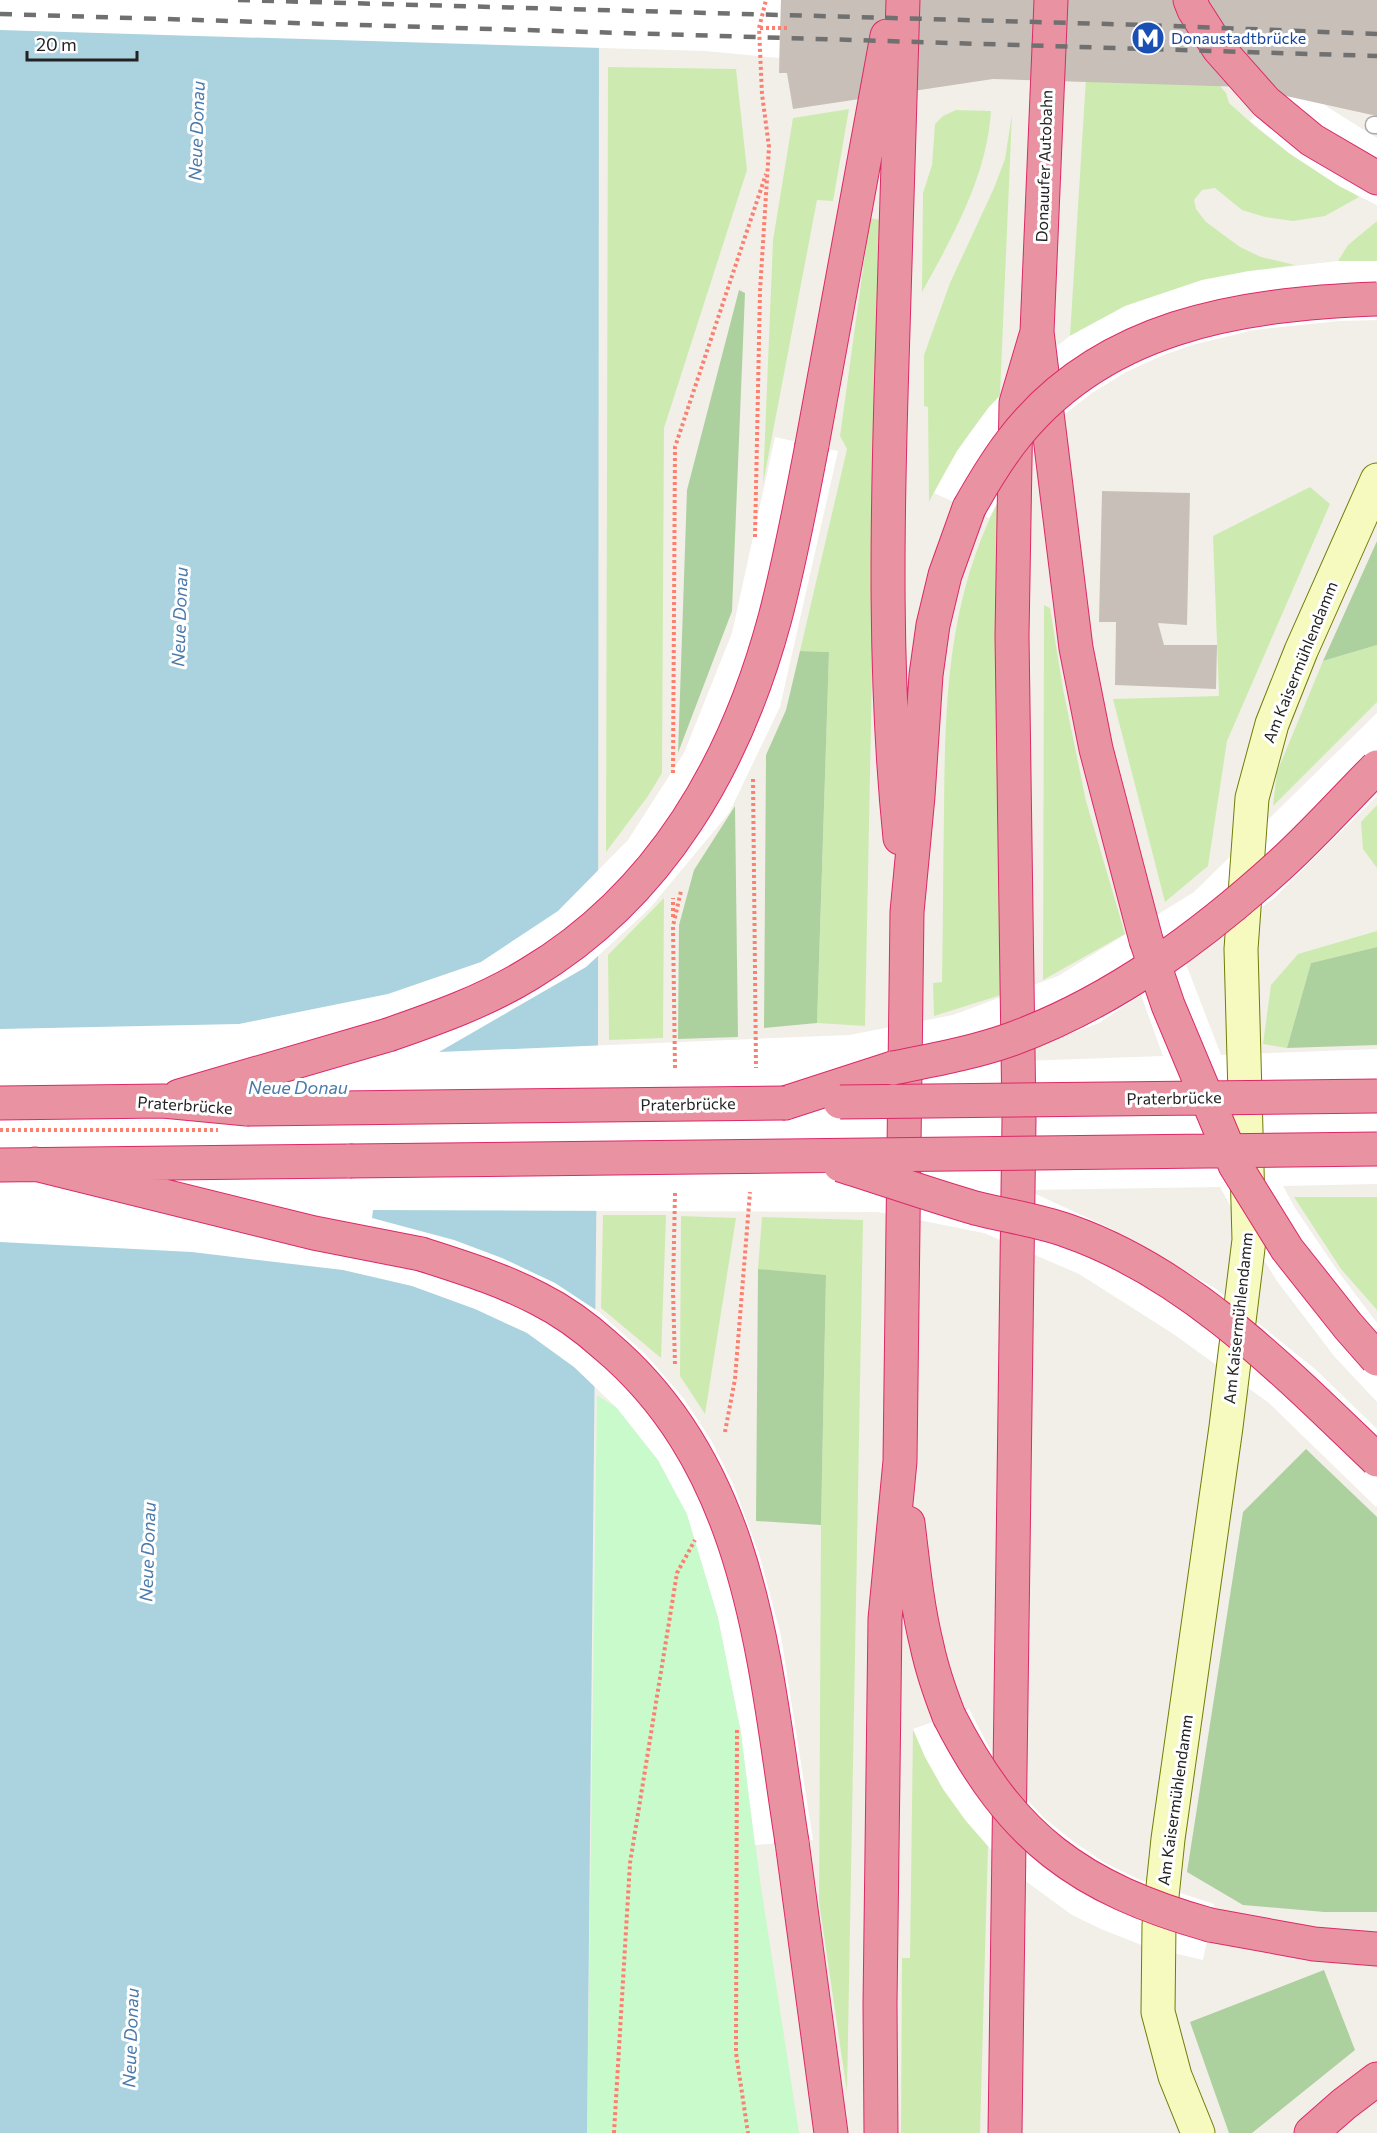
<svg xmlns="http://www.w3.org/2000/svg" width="1377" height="2133" viewBox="0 0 1377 2133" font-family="Commissioner,sans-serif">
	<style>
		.grass { fill: #cdebb0 }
		.forest { fill: #add19e }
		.park { fill: #c8facc }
		.water { fill: #aad3df }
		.pier { fill: #fff; fill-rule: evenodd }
		.building { fill: #c7bfb8 }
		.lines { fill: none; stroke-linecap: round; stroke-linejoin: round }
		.lane-casing { stroke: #a9a9a9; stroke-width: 19 }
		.secondary-casing { stroke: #707d05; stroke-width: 35 }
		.highway-casing { stroke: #dc2a67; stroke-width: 35 }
		.path { stroke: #fa8072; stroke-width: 4; stroke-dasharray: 3 3; stroke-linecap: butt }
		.lane { stroke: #fff; stroke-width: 16 }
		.secondary { stroke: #f7fabf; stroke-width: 33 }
		.highway { stroke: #e892a2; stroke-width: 33 }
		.rail { stroke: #707070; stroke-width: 4.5; stroke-dasharray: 12 12; stroke-linecap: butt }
		.highway-bridge-casing { stroke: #dc2a67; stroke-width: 35; stroke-linecap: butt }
		.path-bridge { stroke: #fa8072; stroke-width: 4; stroke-dasharray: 3 3; stroke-linecap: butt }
		.highway-bridge { stroke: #e892a2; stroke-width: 33 }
		.labels { text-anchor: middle; stroke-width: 6; stroke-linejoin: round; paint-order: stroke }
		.transit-label { font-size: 16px; fill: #164399; stroke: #fff; text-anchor: start }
		.street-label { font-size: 16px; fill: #222; stroke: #fff }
		.water-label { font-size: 18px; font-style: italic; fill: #4a7aab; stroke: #fff }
	</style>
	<rect width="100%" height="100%" fill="#f2efe9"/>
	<path class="grass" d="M1087,62L1201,64L1226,93L1229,103L1257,128L1293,156L1359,197L1325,216L1293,221L1265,217L1242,210L1215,188L1202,190L1194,200L1196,209L1206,222L1240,247L1261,257L1295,265C1210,276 1144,293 1070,336Z
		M608,67L736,69L747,170L664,428L662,773L648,796L606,852Z
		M849,109L833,201L817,200L763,484L773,240L793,118Z
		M956,110L991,111C987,176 953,236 922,292L923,193L932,165L935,124L943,116Z
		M1012,114L1000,395C971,427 949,463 929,502L928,407L924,406V355L950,283L994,188L1005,159Z
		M870,218L881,220L865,1026L817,1023L829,652L800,651L847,449L840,436Z
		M1377,221V261H1338L1348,245Z
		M1310,487L1330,504L1227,741L1208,866L1165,902L1113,699L1219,696L1213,536Z
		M1002,494L1001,995L934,1016L933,983L942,982C943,924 943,867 944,809C945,697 948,595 1002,494Z
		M1044,605L1050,608L1063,689L1086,801L1125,934L1043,980Z
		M1377,645V702L1273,806L1277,772L1323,661Z
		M1377,805V868L1363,849L1361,822Z
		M664,898L663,1038L609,1040L608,955Z
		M1377,931V947L1311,963L1287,1048L1263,1044L1271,985L1298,954Z
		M1294,1197H1377V1310L1341,1269Z
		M603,1215H666L661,1358L601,1308Z
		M681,1216L736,1218L705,1414L680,1376Z
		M762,1217L863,1220L847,2092L819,1902L821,1525L826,1276L758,1269Z
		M913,1729C932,1773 956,1810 988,1846L980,2133H901L902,1958H910Z"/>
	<path class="forest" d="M739,290L745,293L732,611L678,753L687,490Z
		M1377,541V645L1323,661Z
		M800,651L829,652L817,1023L764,1028L766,755L786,710Z
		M735,806L738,1037L678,1039L679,925L694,870Z
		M1377,947V1045L1287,1048L1311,963Z
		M758,1269L826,1275L821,1525L756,1521Z
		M1306,1449L1377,1517V1912H1324L1243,1905L1187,1872L1243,1512Z
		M1324,1970L1355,2050L1252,2133H1229L1190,2022Z"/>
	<path class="park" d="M597,1395L617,1408L658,1460L687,1514L718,1617L741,1732L760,1880L799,2133H587Z"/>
	<path class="water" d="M0,0H599L598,1046L587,2133H0Z"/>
	<path class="pier" d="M0,0H781L779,58L705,51L0,30Z
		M1289,75L1329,108L1377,138V205L1339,186L1289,153L1250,121Z
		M1338,261H1377V320L1339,321L1254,330L1192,345L1161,356L1126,372L1092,393L1065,414L1027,455L1002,494L989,518L934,493L957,451L989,407L1031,366L1070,336L1125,306L1202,280L1249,271Z
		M775,437L838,451L780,707L729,813L649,909L586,967L439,1052L849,1035L953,1015L1058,976L1194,892L1377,713V796L1274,898L1186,964L1221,1055L1377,1049V1184L1283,1186L1295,1208L1337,1270L1377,1323V1402L1334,1356L1277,1281L1231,1207L1220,1187L1027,1190L1116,1231L1216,1289L1315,1369L1377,1429V1505L1376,1507L1269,1403L1172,1333L1079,1274L984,1233L878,1212L373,1210L372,1218L454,1240L502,1258L555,1283L599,1312L646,1355L684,1399L711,1440L734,1486L760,1557L781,1636L813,1840L755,1845L741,1732L718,1617L687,1514L658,1460L617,1408L574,1367L527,1333L475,1309L412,1286L343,1270L192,1252L0,1242V1029L239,1024L388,994L481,962L558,911L628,840L684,753L732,633ZM1141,995L1163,1056L993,1062L1099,1023Z
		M969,1709L990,1749L1015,1787L1044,1818L1074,1842L1105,1863L1138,1879L1214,1904L1203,1960L1144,1946L1101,1929L1072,1915L1016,1874L988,1846L966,1821L943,1789L925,1757L913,1729Z"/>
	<path class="building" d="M781,0H1377V116L1245,87L993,79L793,109L787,73H779Z
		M1102,491L1190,493L1187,625L1158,623L1164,645H1217L1216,689L1115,685L1116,622H1099Z"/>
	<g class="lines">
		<g class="lane-casing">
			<path id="lane" d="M1374,125H1377"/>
		</g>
		<g class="secondary-casing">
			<path id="secondary" d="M1198,2133L1175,2076L1158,2012L1159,1925L1168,1839L1226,1427L1249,1240L1241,949L1252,798L1272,724L1301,651L1377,480"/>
		</g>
		<g class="highway-casing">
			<path id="highway" d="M1051,0L1037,332L1076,648L1096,749L1146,940
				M1190,0L1194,10L1219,49L1266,102L1312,140L1377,178
				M812,445L887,36
				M900,838C884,681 887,521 892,363C896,242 900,121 903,0
				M179,1096L388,1035
				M0,1103L163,1101L247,1109
				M785,1103L893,1068
				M35,1164L314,1233L421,1254
				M0,1165L350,1161
				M908,1523C913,1564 917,1606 927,1646C932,1670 940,1693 949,1716
				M792,1842L831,2133
				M1210,1925L1314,1944L1377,1949
				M881,2133L880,2004L885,1619L900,1461L907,912L918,796L926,675L933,625L945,575L969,508
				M1005,2133L1019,1119L1012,636L1016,403L1037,332
				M1311,2133L1344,2104L1377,2079"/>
		</g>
		<path class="path" d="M760,28H789
			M755,537L760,291L769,147L762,94L759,28L766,0
			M673,773L675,447L766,174
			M753,779L756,1068
			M673,917V898
			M675,1068L673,926L681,891
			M675,1193L673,1290L675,1365
			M725,1432L735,1379L750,1192
			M737,1730L736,2053L748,2133
			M614,2133L630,1863L677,1573L695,1540"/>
		<use href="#lane" class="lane"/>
		<use href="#secondary" class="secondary"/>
		<use href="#highway" class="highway"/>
		<path class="rail" d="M238,0L1145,25L1377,34
			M0,14L1377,56"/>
		<g class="highway-bridge-casing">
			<path id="highway-bridge" d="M969,508C982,485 995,463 1011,442C1100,325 1240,304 1377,299
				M1146,940L1168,1005L1235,1165L1287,1249L1348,1326L1377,1359
				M388,1035C437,1018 485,1001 529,974C661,895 736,763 775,618C790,561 801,503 812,445
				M893,1068C933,1060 973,1053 1012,1039C1113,1002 1202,936 1281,864C1315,833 1345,799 1377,767
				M840,1102L1377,1096
				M247,1109L785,1103
				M350,1161L1377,1149
				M840,1165C885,1179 930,1195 975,1208C1006,1216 1038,1220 1068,1231C1189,1273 1286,1373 1377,1460
				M421,1254C461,1267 501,1279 539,1299C563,1311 586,1328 606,1346C754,1471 764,1664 792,1842
				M949,1716C1011,1838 1079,1888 1210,1925"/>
		</g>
		<path class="path-bridge" d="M0,1130H218"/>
		<use href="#highway-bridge" class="highway-bridge"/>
	</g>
	<defs>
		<g id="metro-disc" transform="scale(1.725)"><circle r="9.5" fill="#1a4fb4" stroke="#fff"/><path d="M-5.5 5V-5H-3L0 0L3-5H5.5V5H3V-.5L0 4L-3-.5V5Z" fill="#fff"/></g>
	</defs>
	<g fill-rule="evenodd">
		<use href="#metro-disc" x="1148" y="38"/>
	</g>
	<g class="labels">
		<g class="transit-label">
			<text x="1171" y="44">Donaustadtbrücke</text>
		</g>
		<g class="street-label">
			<text transform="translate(1044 166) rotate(-88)" y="6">Donauufer Autobahn</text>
			<text transform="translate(1300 662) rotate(-68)" y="6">Am Kaisermühlendamm</text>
			<text transform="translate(1174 1098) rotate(-1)" y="6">Praterbrücke</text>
			<text transform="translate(688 1104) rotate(-1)" y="6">Praterbrücke</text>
			<text transform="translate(185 1105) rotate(4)" y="6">Praterbrücke</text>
			<text transform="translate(1238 1318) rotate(-84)" y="6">Am Kaisermühlendamm</text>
			<text transform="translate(1175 1800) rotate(-82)" y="6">Am Kaisermühlendamm</text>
		</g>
		<g class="water-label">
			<text transform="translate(197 131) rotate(-88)" y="6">Neue Donau</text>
			<text transform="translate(180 617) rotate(-88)" y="6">Neue Donau</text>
			<text x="298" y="1094">Neue Donau</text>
			<text transform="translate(148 1552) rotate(-88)" y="6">Neue Donau</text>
			<text transform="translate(131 2038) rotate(-88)" y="6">Neue Donau</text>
		</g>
	</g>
	<path d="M27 51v9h110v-9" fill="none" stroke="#222222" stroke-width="3"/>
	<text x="36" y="51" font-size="18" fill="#222222" stroke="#ffffff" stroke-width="4.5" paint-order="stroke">20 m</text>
</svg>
